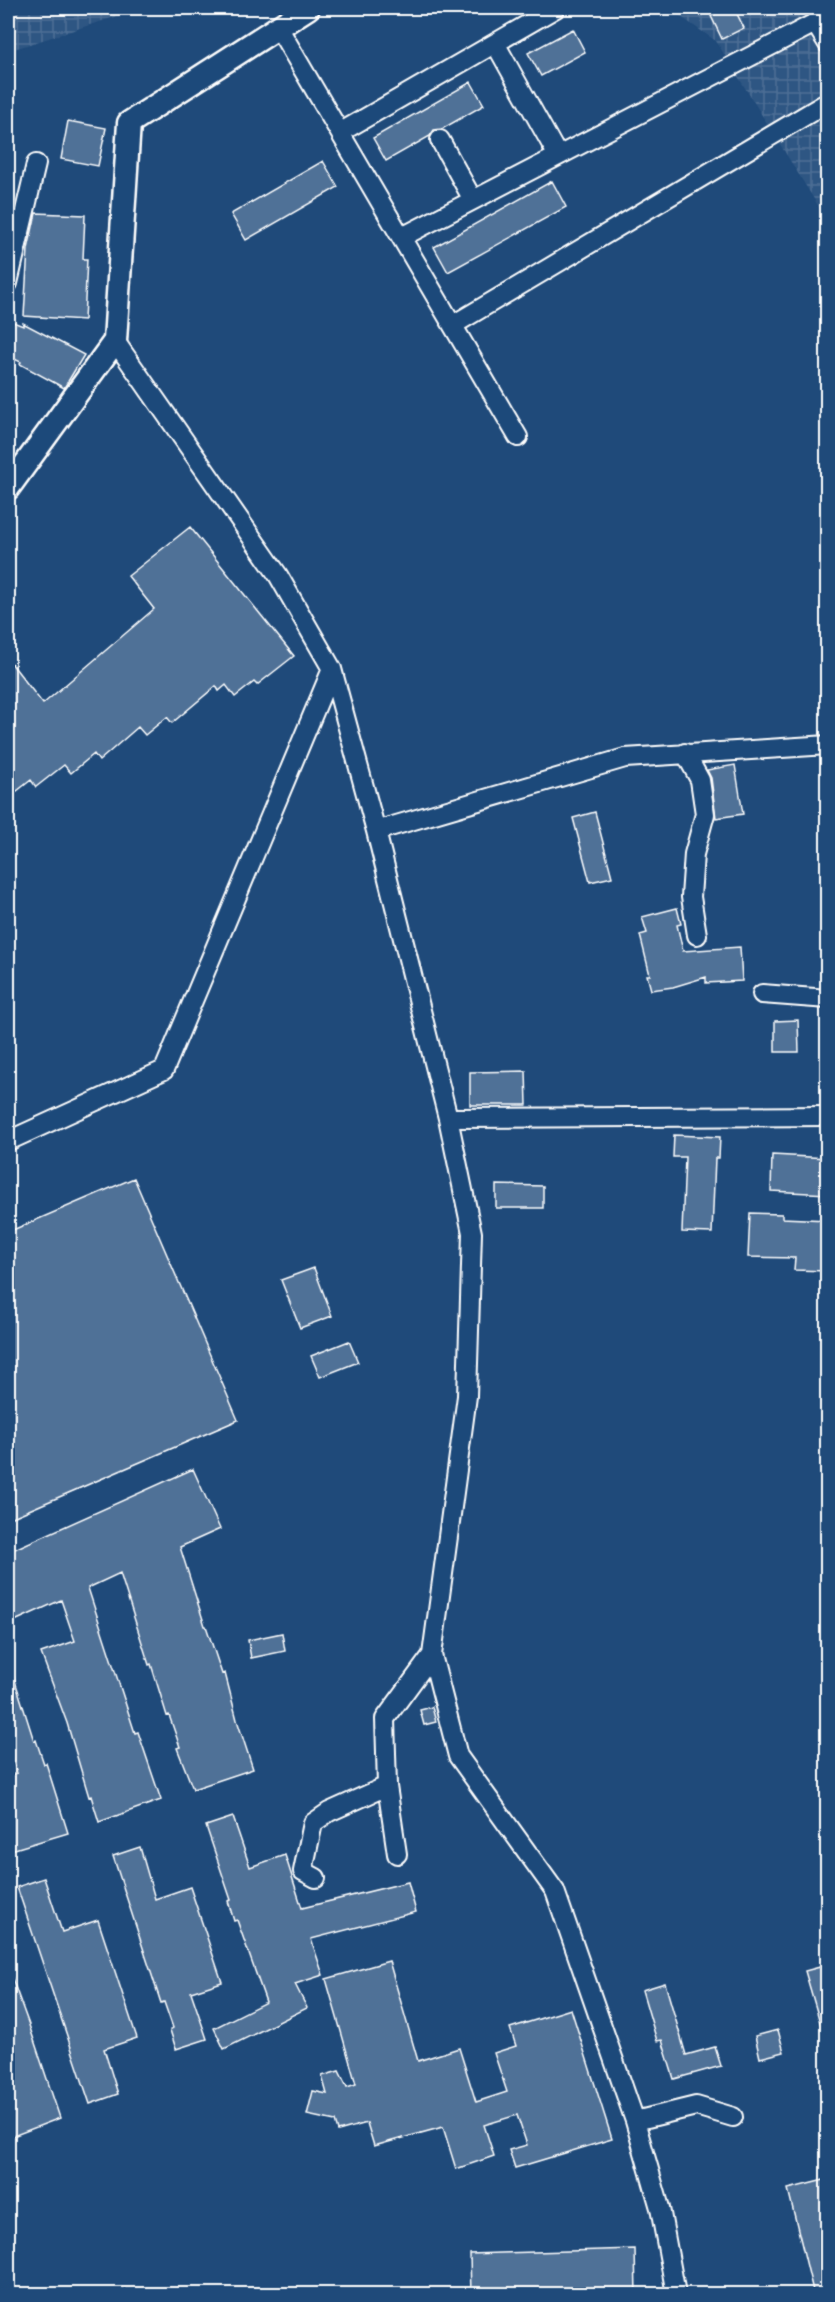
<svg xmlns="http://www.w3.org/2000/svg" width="835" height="2302" viewBox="0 0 835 2302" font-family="'Playpen Sans',sans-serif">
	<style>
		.industrial { fill: url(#industrial-grid) }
		.building { fill: #507197; stroke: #fff; stroke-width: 1.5 }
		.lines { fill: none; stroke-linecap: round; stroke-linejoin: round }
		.minor-casing { stroke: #fff; stroke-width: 22 }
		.major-casing { stroke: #fff; stroke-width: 27 }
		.minor { stroke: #1f4a7a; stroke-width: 18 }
		.major { stroke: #1f4a7a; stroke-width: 22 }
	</style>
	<defs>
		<pattern id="industrial-grid" width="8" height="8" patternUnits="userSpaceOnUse" patternTransform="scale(1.5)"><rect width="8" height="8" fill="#2e5683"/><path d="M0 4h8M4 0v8" fill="none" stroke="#4d6f96"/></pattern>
	</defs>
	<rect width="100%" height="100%" fill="#1f4a7a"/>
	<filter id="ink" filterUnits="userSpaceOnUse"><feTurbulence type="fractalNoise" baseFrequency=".0167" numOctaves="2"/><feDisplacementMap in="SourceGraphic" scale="12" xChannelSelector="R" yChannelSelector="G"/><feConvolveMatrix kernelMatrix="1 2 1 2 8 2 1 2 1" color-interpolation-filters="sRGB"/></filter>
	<g filter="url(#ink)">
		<path class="industrial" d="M8,8H143L8,51Z
			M668,8H827V220L716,41Z"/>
		<path class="building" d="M728,8H734L744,28L722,39L711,16Z
			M573,29L585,52L541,76L528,53Z
			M471,82L484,105L442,129L434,130L430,136L386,161L373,138Z
			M68,121L106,128L98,166L61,159Z
			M323,161L338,187L246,240L231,214Z
			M552,181L566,207L448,272L434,247Z
			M36,213L85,215L83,259H87L84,320L24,316L28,249Z
			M8,320L23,326V323L84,355L64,388L20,364L21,362L8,356Z
			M190,527L294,656L257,685L254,682L235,697L226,685L219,691L216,686L172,723L167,717L145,735L138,727L99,761L94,754L71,773L64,765L36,787L31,780L8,798V659L43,704L154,609L128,576Z
			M735,765L743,814L716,818L711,778L707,770Z
			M595,812L612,877L590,882L573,818Z
			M677,908L681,924L677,925L683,951L740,947L742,981L706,983V977L673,987L651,990L647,975H650L640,935L647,933L642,917Z
			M798,1020L799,1052H775V1021Z
			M526,1071L527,1105H470V1072Z
			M674,1135L720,1137L719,1158H715L712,1233L682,1232L685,1157H673Z
			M772,1155L828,1158V1194L771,1191Z
			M134,1178L238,1420L8,1519V1232Z
			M496,1185L543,1186V1208H496Z
			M750,1213L782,1214V1218L828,1220V1271L794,1270L795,1258L748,1257Z
			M314,1268L332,1316L300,1328L281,1280Z
			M349,1341L358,1362L320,1377L311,1356Z
			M193,1469L220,1529L180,1547L205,1626H206L222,1674L225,1673L237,1720L253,1769L193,1789L177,1748L180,1747L169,1715L167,1716L151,1664L149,1665L120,1573L88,1588L135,1733L138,1732L161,1800L99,1822L91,1796L89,1797L67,1723L41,1653L75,1641L61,1600L8,1624V1552Z
			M282,1633L285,1651L251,1658L248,1640Z
			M10,1665L34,1741L36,1740L44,1764L46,1763L68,1833L8,1851V1776L17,1773L8,1745V1666Z
			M432,1707L436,1722L424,1725L420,1710Z
			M233,1817L250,1867L285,1855L302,1908L408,1882L416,1912L311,1939L323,1975L295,1984L307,2008L224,2049L214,2028L266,2002L237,1920L234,1921L228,1901L231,1900L206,1826Z
			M140,1847L155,1899L190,1887L222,1982L191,1992L207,2039L176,2049L170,2030L173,2028L164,2002L161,2003L113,1856Z
			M44,1878L62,1932L98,1920L137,2038L104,2049L118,2094L90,2104L17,1887Z
			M389,1961L418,2061L459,2048L476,2102L507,2092L494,2053L516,2046L510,2028L571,2009L612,2139L515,2168L509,2150L527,2145L517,2115L484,2125L494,2156L456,2169L443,2127L374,2146L367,2123L338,2131L335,2121L307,2115L313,2091L327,2094L322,2076L339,2071L347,2087L356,2084L326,1979Z
			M820,1967L828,1994V2036H824L805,1971Z
			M8,1973H10L29,2025L60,2118L8,2138Z
			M665,1983L686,2055L715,2047L721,2066L674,2079L662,2040L657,2041L642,1990Z
			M778,2030L784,2052L760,2058L755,2036Z
			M828,2179V2295H814L788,2189Z
			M635,2249L636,2295H471L470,2254Z"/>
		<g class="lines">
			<g class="minor-casing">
				<path id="minor" d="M278,27L518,437
					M495,43L558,156
					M341,132L556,8
					M440,140L473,200
					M402,237L815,23L828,44
					M8,283L36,164
					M453,325L828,102
					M115,341L278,575L332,669L376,831L448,1118L472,1233L467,1396L432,1655L458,1756L555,1891L635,2121L660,2208L676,2294
					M685,753L700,780L705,814L694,854L691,897L697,935
					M376,831L625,758L828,745
					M762,994L828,999
					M448,1118L828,1116
					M8,1141L164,1070L332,669
					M397,1854L387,1786L385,1719L432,1655
					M316,1878L303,1871L313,1823L329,1812L387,1786
					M635,2121L696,2106L733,2117"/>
			</g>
			<g class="major-casing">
				<path id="major" d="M8,488L115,341L129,123L308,8"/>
			</g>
			<use href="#minor" class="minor"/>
			<use href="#major" class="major"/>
		</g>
	</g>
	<rect width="835" height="2302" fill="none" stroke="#1f4a7a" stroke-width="30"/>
	<rect x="15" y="15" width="805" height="2272" fill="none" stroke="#fff" stroke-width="2" filter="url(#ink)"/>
</svg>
